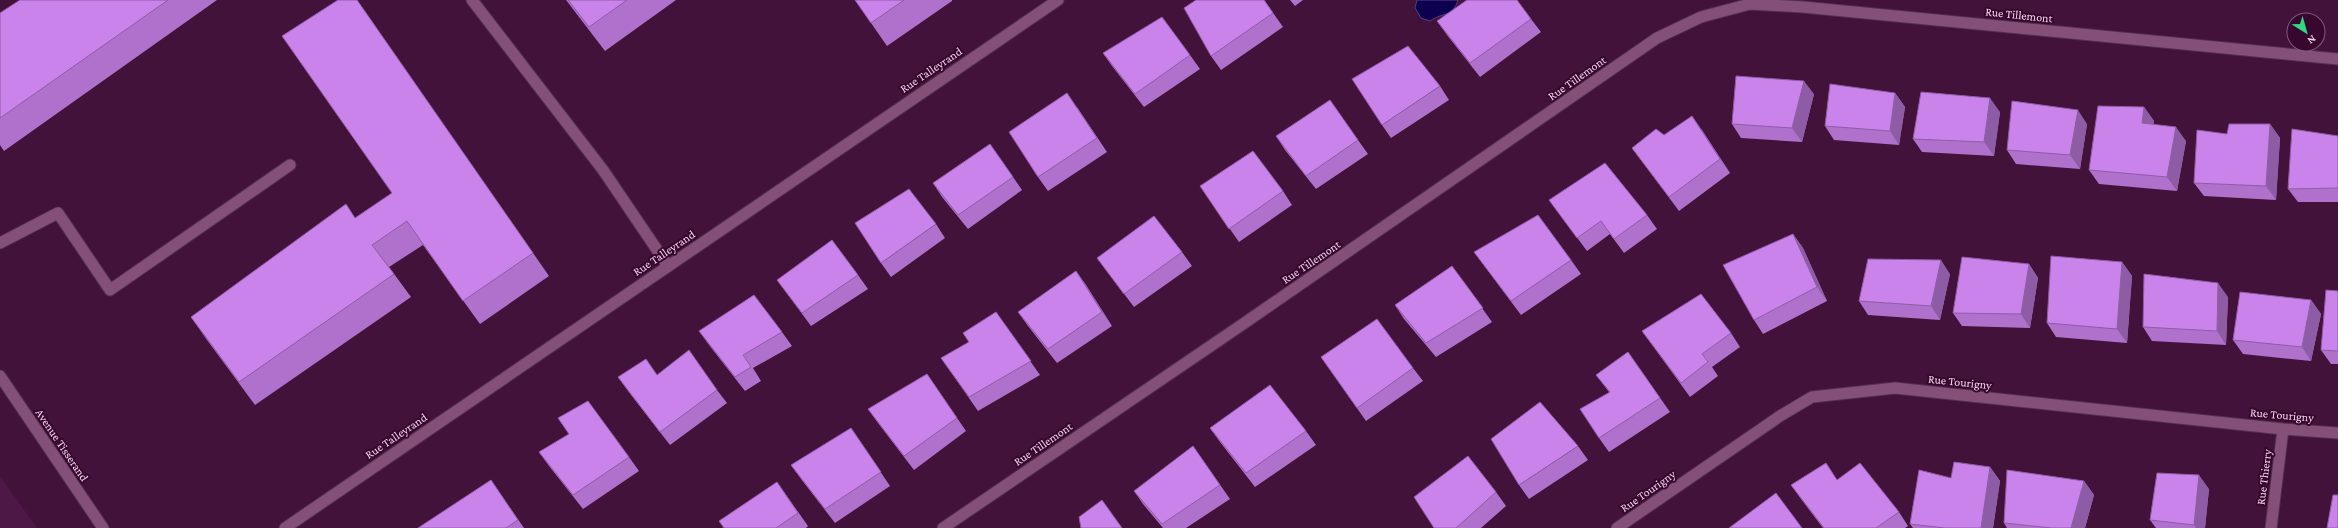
<svg xmlns="http://www.w3.org/2000/svg" width="2338" height="528" viewBox="0 0 2338 528" font-family="'Crimson Pro',serif">
	<style>
		.built { fill: #4e1846 }
		.water { fill: #0e0050; stroke: #53407f }
		.lines { fill: none; stroke-linecap: round; stroke-linejoin: round }
		.service-casing { stroke: #542f4e; stroke-width: 13 }
		.minor-casing { stroke: #542f4e; stroke-width: 13 }
		.tertiary-casing { stroke: #542f4e; stroke-width: 13 }
		.service { stroke: #84507a; stroke-width: 11 }
		.minor { stroke: #84507a; stroke-width: 11 }
		.tertiary { stroke: #84507a; stroke-width: 11 }
		.wall { fill: #af71cb }
		.shaded-wall { fill: #8e5ca5 }
		.building { fill: #cb83ec; stroke: #8e5ca5 }
		.labels { text-anchor: middle; stroke-width: 4; stroke-linejoin: round; paint-order: stroke }
		.street-label { font-size: 12px; fill: #f5d6ed; stroke: #370730 }
	</style>
	<rect width="100%" height="100%" fill="#42123a"/>
	<path class="built" d="M0,476L37,528H0Z"/>
	<path class="water" d="M1417,0H1458C1452,18 1445,11 1430,21L1421,18L1415,8Z"/>
	<g class="lines">
		<g class="service-casing">
			<path id="service" d="M472,0L603,170L668,266
				M0,243L58,213L110,290L290,165"/>
		</g>
		<g class="minor-casing">
			<path id="minor" d="M285,528L1058,0
				M943,528L1243,324L1657,38L1701,17L1750,4L1803,7L2338,59
				M1617,528L1780,416L1812,397L1895,388L2283,429L2338,433
				M2271,528L2283,429"/>
		</g>
		<g class="tertiary-casing">
			<path id="tertiary" d="M0,376L103,528"/>
		</g>
		<use href="#service" class="service"/>
		<use href="#minor" class="minor"/>
		<use href="#tertiary" class="tertiary"/>
	</g>
	<path class="wall" d="M20,0H217L4,151L0,145V13Z
		M357,0L549,276L480,324L423,245L389,267L411,297L255,405L207,340L191,317L356,218L392,193Z
		M566,0H676L605,51Z
		M855,0H952V1L887,46Z
		M1264,0L1283,27L1221,70L1211,56Z
		M1290,0H1303L1295,6Z
		M1531,19L1541,32L1480,77L1447,35L1437,21Z
		M1103,53L1190,55L1200,69L1144,107L1112,66Z
		M1440,86L1449,100L1391,138L1382,125Z
		M1895,93L1905,107L1899,145L1834,140L1825,126Z
		M1814,94L1802,142L1741,138L1732,124Z
		M1077,107L1107,152L1048,191L1038,177Z
		M2144,107L2154,121L2153,125L2186,141L2177,191L2099,184L2089,170Z
		M2000,112L1994,156L1922,152L1913,139Z
		M2087,124L2080,169L2016,164L2007,150Z
		M2270,124L2280,138L2276,200L2204,196L2194,183L2227,134Z
		M1702,130L1730,173L1679,211L1632,148L1664,135Z
		M1276,136L1358,140L1368,154L1316,189L1285,150Z
		M2338,136V202H2298L2288,189Z
		M1000,158L1022,190L968,229L942,197L933,183Z
		M1200,186L1283,191L1292,205L1239,242Z
		M1549,200L1647,215L1657,229L1624,253L1610,234L1587,251Z
		M936,224L945,238L891,277L881,263Z
		M1793,234L1803,248L1827,301L1763,334L1754,320Z
		M1182,252L1192,266L1134,307L1097,258Z
		M1474,252L1571,260L1581,274L1521,315Z
		M2122,262L2132,276L2127,343L2056,337L2047,323Z
		M2029,264L2038,278L2030,328L1962,326L1953,313Z
		M1452,266L1492,322L1436,357L1404,319L1395,305Z
		M1076,271L1086,285L1112,326L1057,363L1028,326L1018,312Z
		M1950,274L1940,320L1868,315L1859,301Z
		M858,275L868,289L811,326L777,280Z
		M2338,291V364H2331L2321,350Z
		M2228,297L2226,345L2152,341L2143,327Z
		M2311,300L2321,314L2311,361L2243,354L2233,340Z
		M996,312L1040,375L978,411L941,358L969,342L963,333Z
		M699,331L782,332L792,346L753,368L761,381L745,391L709,345Z
		M1642,331L1731,333L1740,347L1712,367L1718,376L1690,397Z
		M1628,352L1670,412L1609,452L1599,438L1609,392L1596,375Z
		M1321,357L1413,368L1423,381L1366,421Z
		M927,374L966,431L914,470L878,423L868,409Z
		M657,375L717,390L727,403L670,445L628,391L618,377Z
		M558,418L629,457L639,471L583,509L549,466L539,452L569,434Z
		M851,428L890,486L835,523L801,479L791,465Z
		M1210,428L1306,431L1316,445L1255,487L1220,442Z
		M1193,446L1230,499L1186,528H1163L1143,504L1134,491Z
		M1578,446L1588,460L1529,499L1519,485Z
		M1990,467L2000,481L1993,528H1913L1910,524L1951,478Z
		M491,480L524,528H418Z
		M1837,480L1899,512L1908,526L1905,528H1823L1801,499L1791,485Z
		M2084,481L2094,495L2085,528H2007L2004,523Z
		M777,482L808,526L806,528H724Z
		M2209,489L2205,528H2156L2150,520Z
		M1496,492L1506,506L1481,528H1434Z"/>
	<path class="shaded-wall" d="M1804,81L1814,94L1802,142L1792,128Z
		M1895,93L1905,107L1899,145L1890,131Z
		M1990,98L2000,112L1994,156L1984,142Z
		M2144,107L2154,121L2152,137L2142,123Z
		M2078,110L2087,124L2080,169L2070,155Z
		M1692,116L1702,130L1730,173L1720,159Z
		M2270,124L2280,138L2276,200L2266,186Z
		M2176,127L2186,141L2177,191L2167,177Z
		M1793,234L1803,248L1827,301L1817,287Z
		M1941,260L1950,274L1940,320L1931,306Z
		M2122,262L2132,276L2127,343L2117,329Z
		M2029,264L2038,278L2030,328L2021,314Z
		M1076,271L1086,285L1112,326L1102,312Z
		M2218,283L2228,297L2226,345L2217,331Z
		M2311,300L2321,314L2311,361L2302,347Z
		M1990,467L2000,481L1993,528H1981Z
		M2199,475L2209,489L2205,528H2196L2194,525Z
		M2084,481L2094,495L2085,528H2071Z"/>
	<path class="building" d="M20,0H168L0,118V13Z
		M338,0H357L533,253L463,301L407,221L372,245L394,274L239,382L191,317L346,204L355,218L392,193L282,36Z
		M568,0H627L589,27Z
		M855,0H904L871,23Z
		M1196,0H1264L1273,13L1211,56L1184,8Z
		M1467,0H1517L1531,19L1470,63L1437,21Z
		M1162,17L1190,55L1135,94L1103,53Z
		M1408,46L1440,86L1382,125L1352,79Z
		M1736,76L1804,81L1792,128L1732,124Z
		M1830,84L1895,93L1890,131L1825,126Z
		M1921,92L1990,98L1984,142L1913,139Z
		M1067,93L1097,138L1038,177L1009,132Z
		M1330,100L1358,140L1306,176L1276,136Z
		M2012,101L2078,110L2070,155L2007,150Z
		M2098,106L2144,107L2142,123L2176,127L2167,177L2089,170Z
		M1692,116L1720,159L1669,197L1632,148L1656,129L1664,135Z
		M2229,124H2270L2266,186L2194,183L2197,130L2227,134Z
		M2292,129L2338,136V188L2288,189Z
		M990,144L1013,177L958,215L933,183Z
		M1253,151L1283,191L1229,229L1200,186Z
		M1605,163L1647,215L1614,239L1601,221L1577,238L1549,200Z
		M909,189L936,224L881,263L855,223Z
		M1538,215L1571,260L1511,301L1474,252Z
		M1154,216L1182,252L1124,294L1097,258Z
		M1793,234L1817,287L1754,320L1723,265Z
		M832,240L858,275L802,313L777,280Z
		M2051,256L2122,262L2117,329L2047,323Z
		M1962,257L2029,264L2021,314L1953,313Z
		M1868,259L1941,260L1931,306L1859,301Z
		M1452,266L1483,308L1426,343L1395,305Z
		M1076,271L1102,312L1048,349L1018,312Z
		M2144,274L2218,283L2217,331L2143,327Z
		M2326,290L2338,291V351L2321,350Z
		M2240,292L2311,300L2302,347L2233,340Z
		M1701,294L1731,333L1702,354L1708,362L1681,383L1642,331Z
		M754,295L782,332L743,355L751,367L735,377L699,331Z
		M996,312L1031,361L969,397L941,358L969,342L963,333Z
		M1377,319L1413,368L1357,408L1321,357Z
		M689,350L717,390L660,432L618,377L646,359L657,375Z
		M1628,352L1660,398L1599,438L1580,409L1610,392L1596,375Z
		M927,374L957,418L904,456L868,409Z
		M1270,385L1306,431L1246,473L1210,428Z
		M588,401L629,457L573,495L539,452L569,434L558,418Z
		M1540,402L1578,446L1519,485L1491,439Z
		M851,428L881,472L825,509L791,465Z
		M1193,446L1220,485L1162,524L1134,491Z
		M1468,456L1496,492L1456,528H1434L1414,497Z
		M1954,462L1990,467L1981,528H1945L1910,524L1919,470L1951,478Z
		M1826,463L1837,480L1860,463L1899,512L1876,528H1824L1791,485Z
		M2007,470L2084,481L2071,528H2052L2004,523Z
		M2157,473L2199,475L2194,525L2150,520Z
		M491,480L518,520L506,528H418Z
		M777,482L798,513L776,528H724L719,521Z
		M1776,493L1802,528H1729Z
		M2333,495H2338V528H2327Z
		M1102,500L1122,528H1081L1079,517Z"/>
	<g class="labels">
		<g class="street-label">
			<text transform="translate(2019 15) rotate(6)" y="4">Rue Tillemont</text>
			<text transform="translate(931 70) rotate(-34)" y="4">Rue Talleyrand</text>
			<text transform="translate(1577 78) rotate(-35)" y="4">Rue Tillemont</text>
			<text transform="translate(664 253) rotate(-34)" y="4">Rue Talleyrand</text>
			<text transform="translate(1311 262) rotate(-34)" y="4">Rue Tillemont</text>
			<text transform="translate(1960 382) rotate(6)" y="4">Rue Tourigny</text>
			<text transform="translate(2282 415) rotate(5)" y="4">Rue Tourigny</text>
			<text transform="translate(396 436) rotate(-34)" y="4">Rue Talleyrand</text>
			<text transform="translate(1043 444) rotate(-34)" y="4">Rue Tillemont</text>
			<text transform="translate(62 445) rotate(56)" y="4">Avenue Tisserand</text>
			<text transform="translate(2264 477) rotate(-83)" y="4">Rue Thierry</text>
			<text transform="translate(1648 491) rotate(-35)" y="4">Rue Tourigny</text>
		</g>
	</g>
	<g transform="translate(2306 32) rotate(143)"><circle r="19" fill="#370730" stroke="#835a7c"/>
	<path d="M0-3L7 15L0 10L-7 15Z" fill="#34d881"/>
	<text y="-6" font-size="11" font-weight="bold" text-anchor="middle" fill="#f5d6ed">N</text>
	</g>
</svg>
